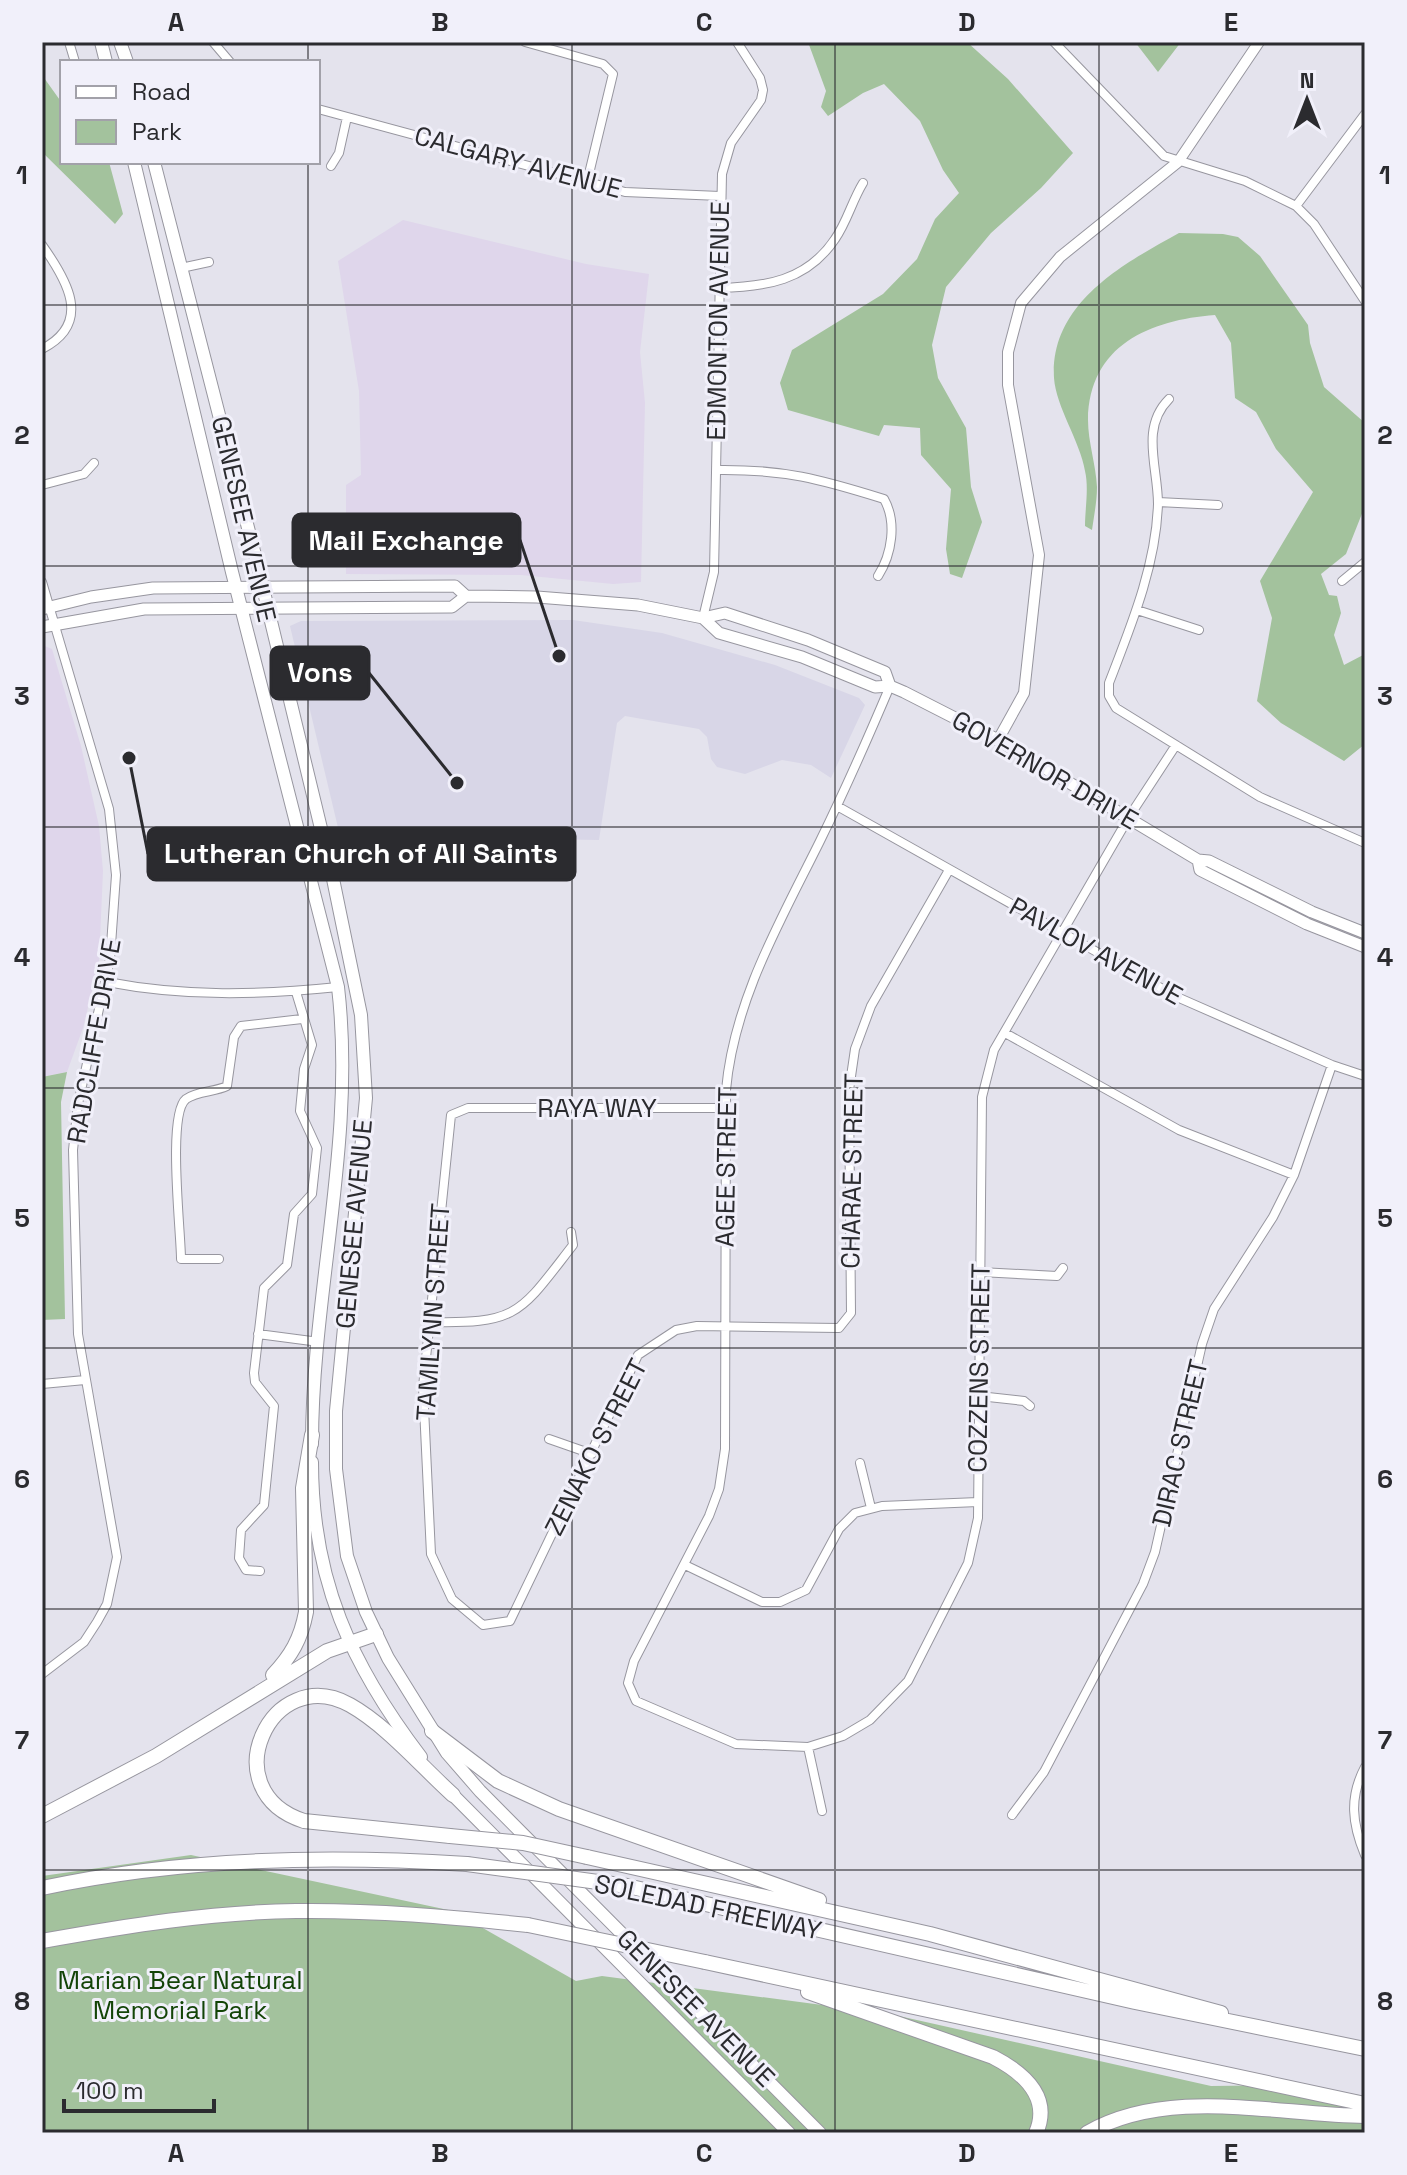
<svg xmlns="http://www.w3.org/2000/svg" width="1407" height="2175" viewBox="0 0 1407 2175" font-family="'Space Grotesk',sans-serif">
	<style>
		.built { fill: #d8d6e7 }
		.education { fill: #dfd6eb }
		.green { fill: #a3c29d }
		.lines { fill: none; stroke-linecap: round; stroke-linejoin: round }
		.minor-casing { stroke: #97969f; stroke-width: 10 }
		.tertiary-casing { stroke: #97969f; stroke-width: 12 }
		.secondary-casing { stroke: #97969f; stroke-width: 13 }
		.primary-casing { stroke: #97969f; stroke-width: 14 }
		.motorway-casing { stroke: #97969f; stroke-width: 16 }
		.minor { stroke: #fff; stroke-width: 8 }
		.tertiary { stroke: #fff; stroke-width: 10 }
		.secondary { stroke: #fff; stroke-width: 11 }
		.primary { stroke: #fff; stroke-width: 12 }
		.motorway { stroke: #fff; stroke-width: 14 }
		.motorway-bridge-casing { stroke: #97969f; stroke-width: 16; stroke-linecap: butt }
		.motorway-bridge { stroke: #fff; stroke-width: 14 }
		.grid { fill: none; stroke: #2b2b2f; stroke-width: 2; stroke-opacity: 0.55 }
		.labels { text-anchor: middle; stroke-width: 6; stroke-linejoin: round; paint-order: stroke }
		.street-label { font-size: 26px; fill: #2b2b2f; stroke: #f1f0fa }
		.park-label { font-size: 26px; fill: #134407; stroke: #f1f0fa }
		.leader { fill: none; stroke: #2b2b2f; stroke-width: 3 }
		.callout-dot { fill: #2b2b2f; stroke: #f1f0fa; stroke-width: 3 }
		.callout { fill: #2b2b2f; stroke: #2b2b2f; stroke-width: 3 }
		.callout-label { font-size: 28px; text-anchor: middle; font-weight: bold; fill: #fff }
		.neatline { fill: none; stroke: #2b2b2f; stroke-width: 3 }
		.grid-label { font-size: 26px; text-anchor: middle; font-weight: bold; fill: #2b2b2f }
	</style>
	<rect width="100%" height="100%" fill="#e4e3ed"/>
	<path class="built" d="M573,620L662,633L775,665L859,698L865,705L831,778L811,765L782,760L745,774L717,767L711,759L707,737L699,729L625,716L617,723L599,840L340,836L290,626L301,621Z"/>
	<path class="education" d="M403,220L586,264L649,274L640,352L645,403L641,582L613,584L521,575L346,574V485L361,475L359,391L338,261Z
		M42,645L52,649L81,746L99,826L103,871L99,962L83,1028L67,1072L42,1077Z"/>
	<path class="green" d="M808,42H967L1008,79L1073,153L1041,188L991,233L946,287L932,345L938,378L966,428L971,487L982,522L962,578L950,574L946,549L951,489L921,455L920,428L884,425L879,436L788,410L780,383L792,350L883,294L917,259L935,219L959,193L943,170L920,121L884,84L863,93L828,116L821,107L826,91Z
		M1135,42H1181L1158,72Z
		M42,75L62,103V162H109L123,214L115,224L42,152Z
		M1179,233L1223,234L1238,237L1260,256L1308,325L1310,343L1324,387L1365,423V506L1346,554L1321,574L1329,595L1337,596L1341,613L1334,635L1344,665L1365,654V744L1344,761L1281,723L1257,701L1272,618L1260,581L1313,492L1276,449L1256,412L1235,398L1231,343L1215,315C1150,320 1089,345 1088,420C1088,442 1096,465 1097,487C1097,501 1094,516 1092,530L1085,526C1085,509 1089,488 1085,471C1080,441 1056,407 1054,378C1050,303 1123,264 1179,233Z
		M67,1072L61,1102L65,1319L42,1320V1077Z
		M191,1855L453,1911L576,1981L602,1976L890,2014L1211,2086L1299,2085L1365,2096V2133H42V1876Z"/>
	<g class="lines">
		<g class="minor-casing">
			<path id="minor" d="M69,42L75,62
				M213,42L230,62
				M525,42L603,64L613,74L587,182
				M1054,42L1164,156L1245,181L1296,206L1314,224L1365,301
				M318,109L625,192L720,196
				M331,166L339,153L347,117
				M1296,206L1365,114
				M42,245C67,280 93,323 42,349
				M181,268L209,262
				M719,288C765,287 807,281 835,239C847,222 852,201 863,183
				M1169,399C1140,428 1158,467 1158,504C1156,566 1131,626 1109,683V696L1116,708L1260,797L1365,843
				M716,470C784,469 820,479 884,499C897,522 892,554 878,576
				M42,485L84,474L94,463
				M1158,502L1218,505
				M1342,581L1365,562
				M42,582L109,809L116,875L110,959L78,1104L73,1150L78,1334L117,1557L107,1604L97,1622L84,1642L42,1674
				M1137,610L1199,630
				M703,618L714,572L722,174L731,143L761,100L763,90L760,78L737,42
				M890,686C868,738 845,790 820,841C781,920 734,1000 726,1090L725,1449L719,1489L709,1516L634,1661L628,1683L636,1701L736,1744L808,1747L843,1736L870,1720L908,1681L968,1563L978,1518L982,1097L994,1050L1129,817L1176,745
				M837,806L1177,997L1332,1065L1365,1076
				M107,982C185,997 259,995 338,987
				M1005,1033L1179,1130L1294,1175
				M726,1108H468L451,1115L423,1387L431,1554L452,1599L483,1625L510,1621L638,1355L676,1330L697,1326L839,1328L851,1313L849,1090L855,1049L871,1006L949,870
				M219,1259H181C181,1232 167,1114 186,1099C197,1091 215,1092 227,1086L234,1037L241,1026L302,1019
				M980,1272L1057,1276L1063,1268
				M430,1322C519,1324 520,1313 573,1245L571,1232
				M258,1334L319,1342
				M42,1384L85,1380
				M979,1396L1024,1401L1030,1406
				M549,1439L592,1454
				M860,1463L871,1508
				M685,1565L762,1602H780L806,1590L839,1529L855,1513L882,1506L978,1502
				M260,1571L246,1570L239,1558L241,1530L264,1505L274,1406L255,1382L254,1373L264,1288L287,1265L294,1214L312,1194L317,1148L300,1111L304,1069L312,1045L296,992
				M808,1747L822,1811
				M1365,1767C1349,1797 1352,1824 1365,1855
				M1012,1815L1044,1772L1143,1584L1155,1552L1202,1344L1214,1309L1273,1217L1294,1175L1332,1065"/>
		</g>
		<g class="tertiary-casing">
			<path id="tertiary" d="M998,740L1024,693L1039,555L1008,385V352L1021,303L1060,257L1178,162L1259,42"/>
		</g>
		<g class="secondary-casing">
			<path id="secondary" d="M42,609L91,597L153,588L455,586L466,596
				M703,618L719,633L802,657L875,687L890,686L904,692L998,740L1198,860L1209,861L1312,912L1365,933
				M42,627L144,609L452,607L466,596L537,597L638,605L703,618L725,613L808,640L885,672L890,686
				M1198,860L1200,870L1307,924L1365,947"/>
		</g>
		<g class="primary-casing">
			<path id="primary" d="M101,42L106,62
				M120,42L127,62
				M134,162L232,572L338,987C356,1141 312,1291 312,1444
				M154,162L255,555L332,874L361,1015L366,1098L336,1411V1469L347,1556L366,1612L388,1658L447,1753L480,1791L820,2133
				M312,1462C312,1580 351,1665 421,1757
				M448,1790L789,2133"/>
		</g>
		<g class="motorway-casing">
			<path id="motorway" d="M273,1675C291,1656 301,1639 306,1612L303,1488L312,1435
				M432,1731L498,1781L559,1809L819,1900
				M42,1816L156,1756L327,1651L376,1634
				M450,1836L304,1821C211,1791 271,1661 350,1705C386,1725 422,1767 453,1795
				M587,1857L930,1934L1221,2013
				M627,1886L1135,2002L1365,2049
				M42,1888C184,1858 324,1855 467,1864
				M42,1941C126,1926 211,1912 296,1911C374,1910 451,1917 528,1925
				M705,1962L1365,2104
				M808,1992L993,2057C1022,2072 1052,2096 1036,2133
				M1087,2133C1169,2086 1276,2115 1365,2116"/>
		</g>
		<use href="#minor" class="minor"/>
		<use href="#tertiary" class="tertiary"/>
		<use href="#secondary" class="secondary"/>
		<use href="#primary" class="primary"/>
		<use href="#motorway" class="motorway"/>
		<g class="motorway-bridge-casing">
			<path id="motorway-bridge" d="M450,1836L523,1843L587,1857
				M467,1864L627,1886
				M528,1925L705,1962"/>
		</g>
		<use href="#motorway-bridge" class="motorway-bridge"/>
	</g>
	<path class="grid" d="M308,42V62M572,42V2133M835,42V2133M1099,42V2133M308,162V2133M42,305H1365M42,566H1365M42,827H1365M42,1088H1365M42,1348H1365M42,1609H1365M42,1870H1365"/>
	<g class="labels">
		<g class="street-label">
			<text transform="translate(518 162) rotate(15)" y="9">CALGARY AVENUE</text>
			<text transform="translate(718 321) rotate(-89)" y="9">EDMONTON AVENUE</text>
			<text transform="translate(244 519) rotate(77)" y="9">GENESEE AVENUE</text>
			<text transform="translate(1045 770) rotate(30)" y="9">GOVERNOR DRIVE</text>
			<text transform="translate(1096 951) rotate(29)" y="9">PAVLOV AVENUE</text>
			<text transform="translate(94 1041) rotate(-80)" y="9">RADCLIFFE DRIVE</text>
			<text x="597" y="1117">RAYA WAY</text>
			<text transform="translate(726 1167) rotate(-89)" y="9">AGEE STREET</text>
			<text transform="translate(852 1171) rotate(-89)" y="9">CHARAE STREET</text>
			<text transform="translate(354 1224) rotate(-85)" y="9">GENESEE AVENUE</text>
			<text transform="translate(433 1312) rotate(-86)" y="9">TAMILYNN STREET</text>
			<text transform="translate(979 1368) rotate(-89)" y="9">COZZENS STREET</text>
			<text transform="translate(1180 1443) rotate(-77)" y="9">DIRAC STREET</text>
			<text transform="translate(596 1447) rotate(-63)" y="9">ZENAKO STREET</text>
			<text transform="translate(708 1907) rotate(12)" y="9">SOLEDAD FREEWAY</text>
			<text transform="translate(696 2008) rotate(45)" y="9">GENESEE AVENUE</text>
		</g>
		<g class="park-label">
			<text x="180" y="1989">Marian Bear Natural<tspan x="180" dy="30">Memorial Park</tspan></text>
		</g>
	</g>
	<path class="leader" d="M559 656L520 540M457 783L369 673M129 758L148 854"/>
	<g class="callout-dot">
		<circle cx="559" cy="656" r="8"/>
		<circle cx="457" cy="783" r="8"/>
		<circle cx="129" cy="758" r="8"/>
	</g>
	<g class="callout">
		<rect x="293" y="514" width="227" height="52" rx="8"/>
		<rect x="271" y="647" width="98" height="52" rx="8"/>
		<rect x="148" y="828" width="427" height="52" rx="8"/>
	</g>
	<g class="callout-label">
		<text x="406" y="550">Mail Exchange</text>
		<text x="320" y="682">Vons</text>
		<text x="361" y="863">Lutheran Church of All Saints</text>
	</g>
	<rect width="1407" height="2175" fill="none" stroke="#f1f0fa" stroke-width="88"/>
	<rect x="60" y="60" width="260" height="104" fill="#f1f0fa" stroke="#a2a1a9" stroke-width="2"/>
	<rect x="76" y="86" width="40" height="12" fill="#ffffff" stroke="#a2a1a9" stroke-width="2"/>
	<text x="132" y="100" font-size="24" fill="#2b2b2f">Road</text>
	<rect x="76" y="120" width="40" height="24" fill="#a3c29d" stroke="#a2a1a9" stroke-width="2"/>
	<text x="132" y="140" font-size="24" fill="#2b2b2f">Park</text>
	<g transform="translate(1307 100)" stroke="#f1f0fa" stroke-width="6" paint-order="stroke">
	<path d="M0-6L14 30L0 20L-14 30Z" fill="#2b2b2f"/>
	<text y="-12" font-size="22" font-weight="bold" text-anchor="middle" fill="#2b2b2f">N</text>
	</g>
	<path d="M64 2099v12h150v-12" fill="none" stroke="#2b2b2f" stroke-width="4"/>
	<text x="76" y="2099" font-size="24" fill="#2b2b2f" stroke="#f1f0fa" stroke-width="6" paint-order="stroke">100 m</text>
	<rect x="44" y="44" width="1319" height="2087" class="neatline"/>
	<g class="grid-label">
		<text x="176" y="31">A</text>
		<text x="440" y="31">B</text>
		<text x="704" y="31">C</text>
		<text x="967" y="31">D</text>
		<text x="1231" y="31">E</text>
		<text x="22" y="184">1</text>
		<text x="1385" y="184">1</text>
		<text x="22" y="444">2</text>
		<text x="1385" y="444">2</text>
		<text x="22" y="705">3</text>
		<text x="1385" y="705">3</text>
		<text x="22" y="966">4</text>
		<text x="1385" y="966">4</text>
		<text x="22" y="1227">5</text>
		<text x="1385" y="1227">5</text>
		<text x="22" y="1488">6</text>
		<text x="1385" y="1488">6</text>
		<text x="22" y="1749">7</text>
		<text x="1385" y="1749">7</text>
		<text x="22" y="2010">8</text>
		<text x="1385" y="2010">8</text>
		<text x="176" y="2162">A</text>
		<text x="440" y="2162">B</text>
		<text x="704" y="2162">C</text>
		<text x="967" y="2162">D</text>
		<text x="1231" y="2162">E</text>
	</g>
</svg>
